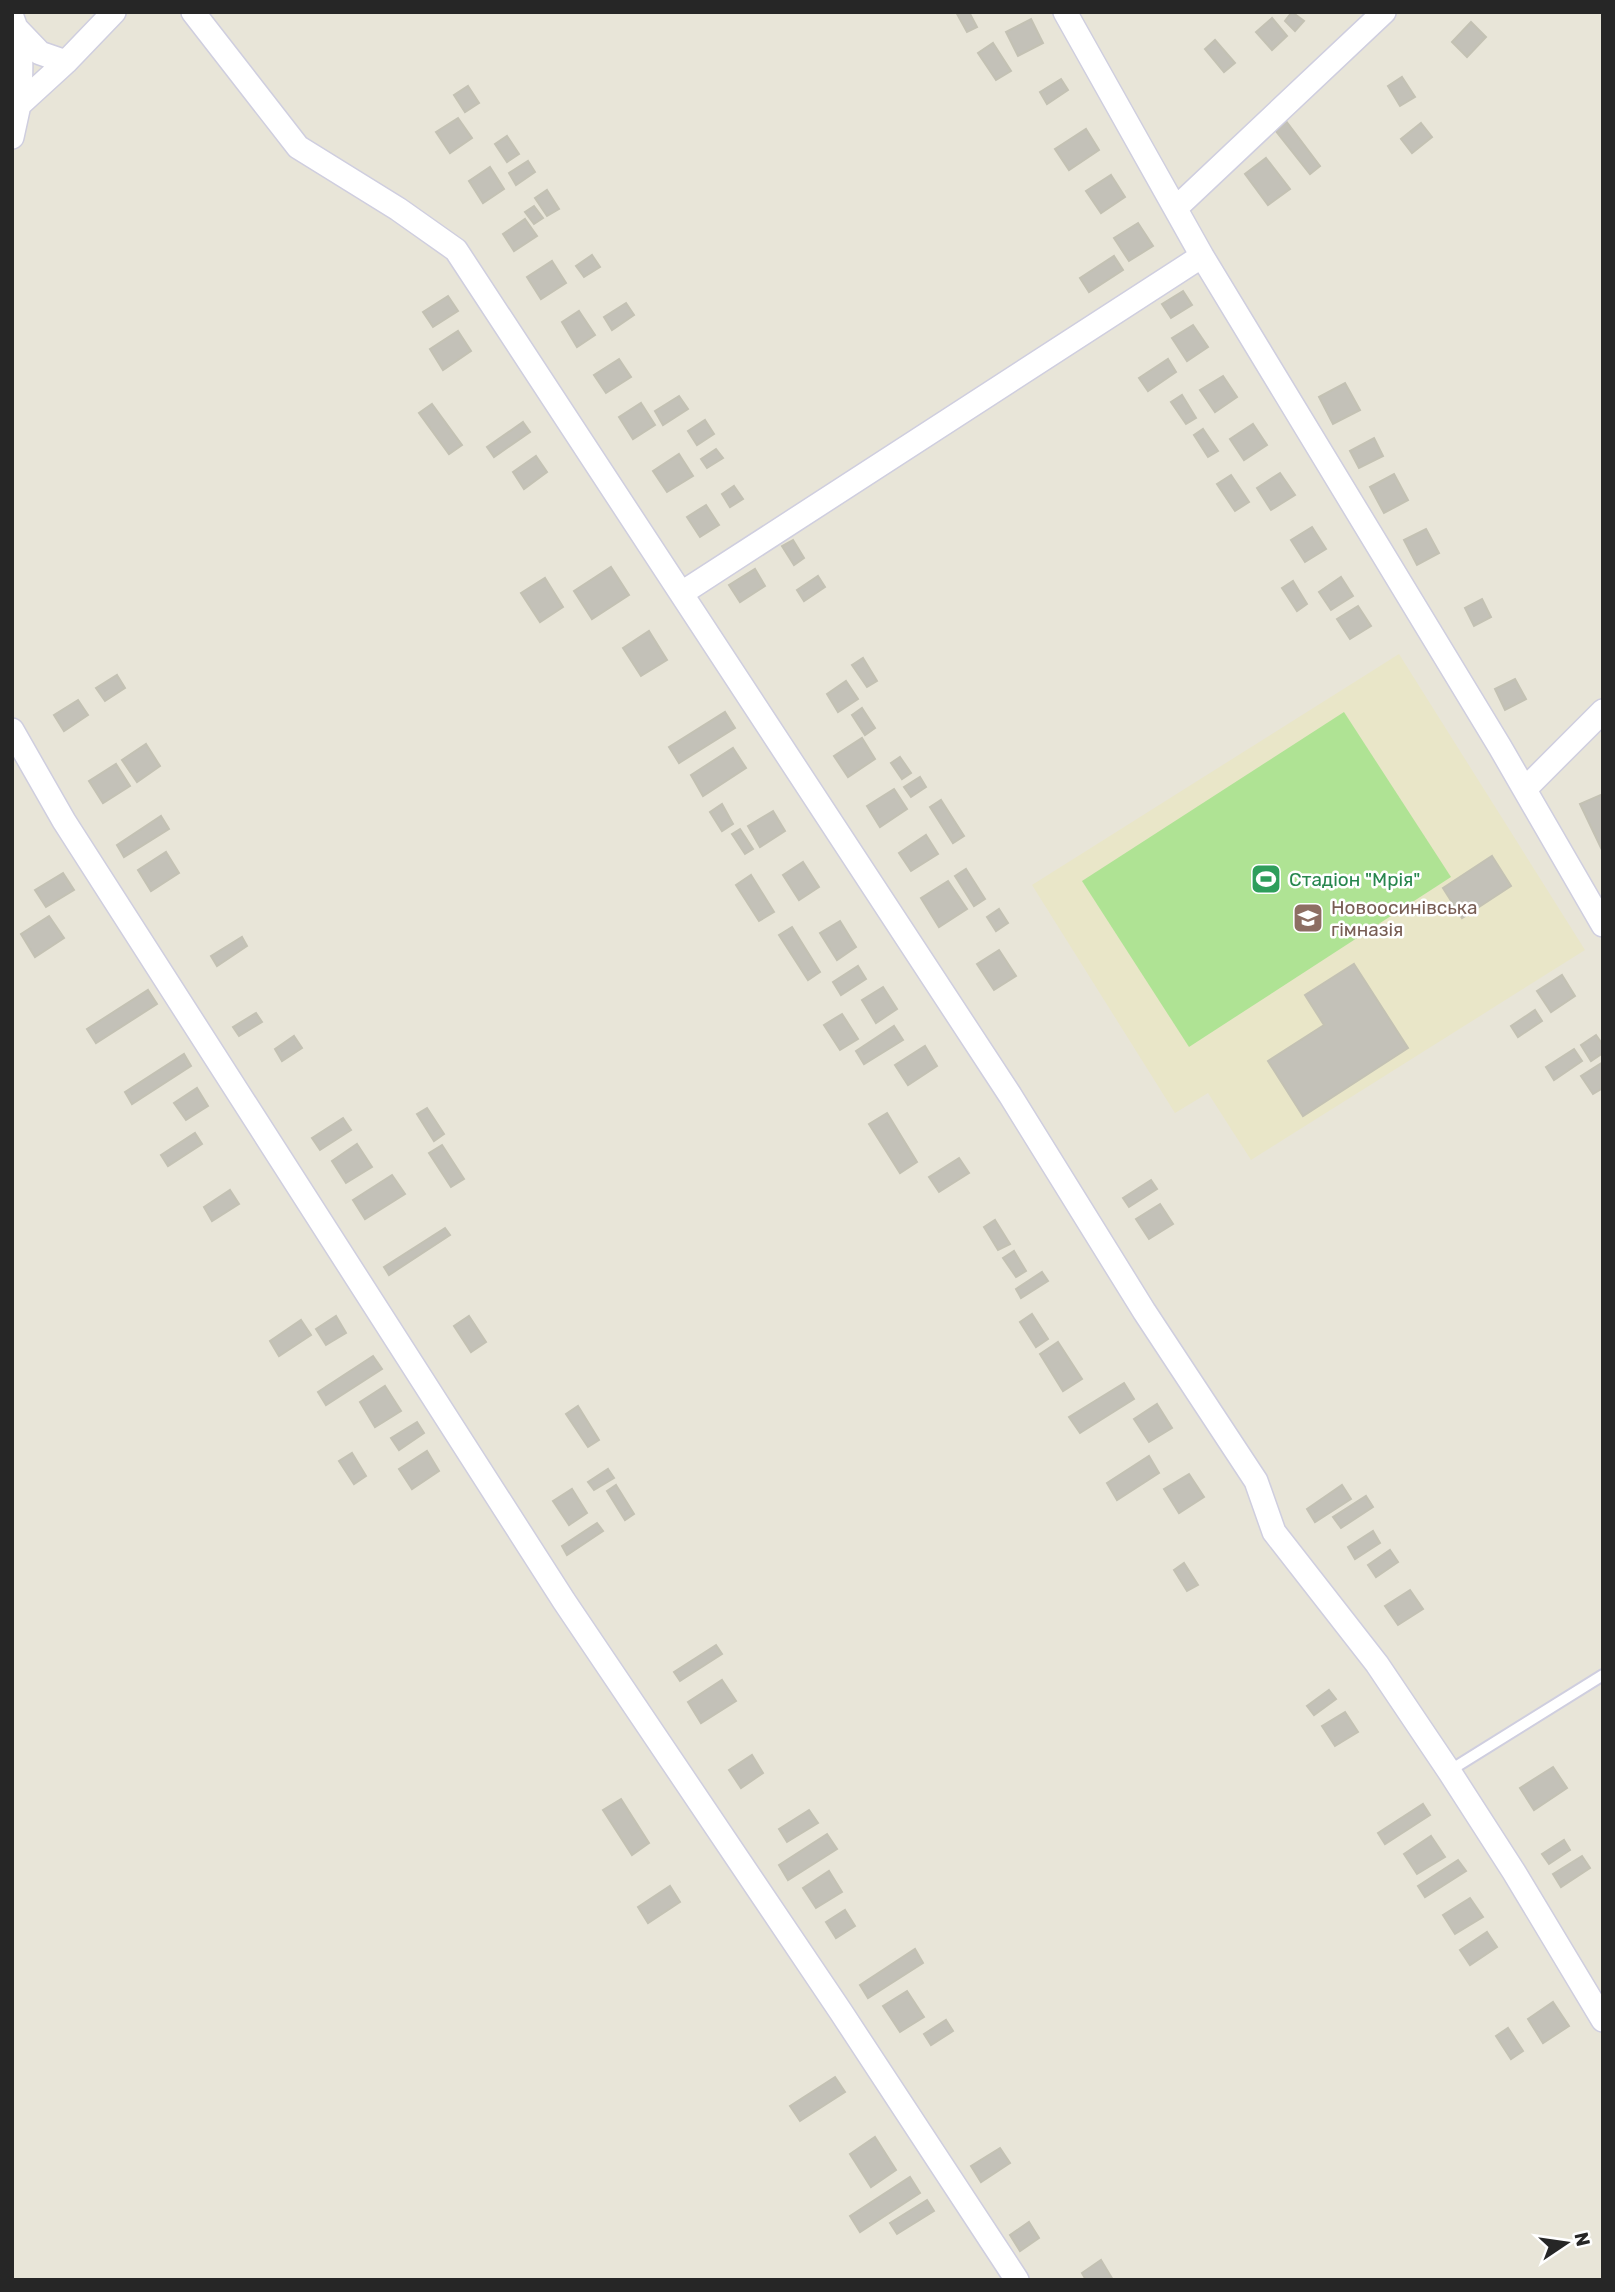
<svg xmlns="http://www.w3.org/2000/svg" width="1615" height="2292" viewBox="0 0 1615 2292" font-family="Rubik,sans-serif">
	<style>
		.education { fill: #e9e6c8 }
		.pitch { fill: #afe394 }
		.building { fill: #c3c1b8; stroke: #c3c1b3; stroke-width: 2 }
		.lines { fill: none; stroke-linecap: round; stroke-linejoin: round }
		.lane-casing { stroke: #cfcedf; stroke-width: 14 }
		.street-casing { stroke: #cfcedf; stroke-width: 26 }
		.lane { stroke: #fff; stroke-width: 10 }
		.street { stroke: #fff; stroke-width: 23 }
		.labels { text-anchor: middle; stroke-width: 5; stroke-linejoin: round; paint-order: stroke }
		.leisure-label { font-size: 19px; fill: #27864d; stroke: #fff; text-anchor: start }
		.education-label { font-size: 19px; fill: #785e54; stroke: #fff; text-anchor: start }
	</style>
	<rect width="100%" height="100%" fill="#e8e5d8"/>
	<path class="education" d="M1399,654L1585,950L1251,1160L1208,1093L1175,1113L1032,885Z"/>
	<path class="pitch" d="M1344,712L1451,877L1189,1047L1082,881Z"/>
	<path class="building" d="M956,12H969L977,27L967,32Z
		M1292,12L1304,21L1295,31L1285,21Z
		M1272,18L1287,36L1272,50L1256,32Z
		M1031,19L1043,43L1018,56L1006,32Z
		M1471,22L1486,37L1467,57L1452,42Z
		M1215,40L1235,63L1224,72L1205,49Z
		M993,43L1011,71L996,80L978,53Z
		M1402,77L1415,97L1400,106L1388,86Z
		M1061,79L1068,90L1047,104L1040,92Z
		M468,86L479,103L465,112L454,95Z
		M458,118L472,138L450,153L436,132Z
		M1286,121L1320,166L1310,174L1275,130Z
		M1421,123L1432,137L1412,153L1401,139Z
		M1086,129L1099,150L1069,170L1055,149Z
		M507,136L519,154L507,162L495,144Z
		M1266,158L1290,189L1268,205L1245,174Z
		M528,161L535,172L516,185L509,173Z
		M490,167L504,189L483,203L469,181Z
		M1111,175L1125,197L1101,213L1086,191Z
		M547,190L559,209L547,216L535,198Z
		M534,206L543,218L534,224L525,212Z
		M525,219L537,236L514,251L503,234Z
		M1138,223L1153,246L1129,261L1114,238Z
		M592,255L600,267L584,277L576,266Z
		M1114,256L1123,270L1089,292L1080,278Z
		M552,261L566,283L541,299L527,277Z
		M1183,291L1192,305L1171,318L1162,304Z
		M448,296L458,311L433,327L423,312Z
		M626,303L634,315L612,330L604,317Z
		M579,311L595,335L577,347L562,322Z
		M1193,325L1208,347L1187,361L1172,338Z
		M458,331L471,351L443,370L430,349Z
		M619,359L631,377L606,393L594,375Z
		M1168,359L1176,372L1148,391L1139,378Z
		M1223,376L1237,397L1215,412L1200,390Z
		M1345,383L1360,410L1333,424L1319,397Z
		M1182,395L1196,418L1186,424L1171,402Z
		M679,396L688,409L663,425L655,411Z
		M641,403L655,425L633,439L619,417Z
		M432,404L462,445L449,454L419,413Z
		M705,420L714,434L697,445L688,431Z
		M523,422L530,432L494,457L487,447Z
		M1253,424L1267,445L1244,460L1230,439Z
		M1203,429L1218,451L1208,457L1194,435Z
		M1374,438L1383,456L1359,468L1350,451Z
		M716,449L723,458L707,468L701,459Z
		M679,454L693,476L667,492L653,471Z
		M536,456L547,472L524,489L513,472Z
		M1280,473L1295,495L1271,510L1257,488Z
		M1394,474L1408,500L1384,513L1370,487Z
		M1231,475L1249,502L1235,511L1217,484Z
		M734,486L743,499L730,507L722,494Z
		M706,505L719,525L700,537L687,517Z
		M1312,527L1326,549L1305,562L1291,540Z
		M1426,529L1439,553L1417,565L1404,540Z
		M793,540L804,558L794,565L782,546Z
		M611,567L629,595L592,619L574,591Z
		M755,569L765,586L740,602L729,585Z
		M818,576L825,587L804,601L797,590Z
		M1341,577L1353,596L1331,610L1319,592Z
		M545,578L563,607L540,622L521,593Z
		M1293,581L1307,604L1297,611L1282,588Z
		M1482,599L1491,617L1474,626L1465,608Z
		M1358,606L1371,626L1350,639L1337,619Z
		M649,631L667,660L641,676L623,648Z
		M863,658L877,681L867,687L852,665Z
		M117,675L125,688L105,701L96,688Z
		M1515,679L1526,699L1505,710L1495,689Z
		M846,681L858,699L838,712L827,694Z
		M78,700L88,715L64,731L54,715Z
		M862,708L875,728L865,735L852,715Z
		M725,712L735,728L679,763L669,747Z
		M862,738L875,759L848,777L834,756Z
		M146,744L160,766L137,782L122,760Z
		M733,748L746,768L703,796L691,775Z
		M900,757L911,773L902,779L891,763Z
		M116,764L130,786L103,803L89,781Z
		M920,777L926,787L911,797L904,787Z
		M894,789L907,809L880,827L867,806Z
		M1603,794V852L1580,804Z
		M941,800L964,836L953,843L930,807Z
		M722,804L733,824L722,831L710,812Z
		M773,811L785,831L760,847L748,826Z
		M161,816L169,829L124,857L117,845Z
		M740,829L753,849L745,854L732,834Z
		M926,835L938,854L911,871L899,853Z
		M166,852L179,873L151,891L138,870Z
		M1492,856L1511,886L1462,918L1443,888Z
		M803,862L819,887L799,900L783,875Z
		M966,869L985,899L974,906L955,876Z
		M63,873L74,890L46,907L35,890Z
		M751,875L774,912L759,921L736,885Z
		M948,881L967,909L939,927L921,898Z
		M999,909L1008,923L996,931L987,917Z
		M49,916L64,938L35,957L21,934Z
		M840,921L856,947L837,960L820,933Z
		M792,927L820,972L808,980L779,935Z
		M242,937L247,946L217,966L211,956Z
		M999,950L1016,976L994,990L977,964Z
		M1354,964L1408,1048L1303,1116L1268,1061L1324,1025L1305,995Z
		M858,966L866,979L841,995L833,982Z
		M1562,975L1575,996L1551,1012L1537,991Z
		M883,987L897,1009L876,1023L862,1000Z
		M148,990L157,1004L96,1043L87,1029Z
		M1535,1010L1542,1021L1518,1037L1511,1026Z
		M256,1013L262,1022L239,1036L233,1027Z
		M842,1014L858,1039L840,1050L824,1025Z
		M894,1026L903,1040L864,1064L856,1051Z
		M1596,1035L1603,1045V1053L1591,1061L1581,1045Z
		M294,1036L302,1048L282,1061L275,1049Z
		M925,1046L937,1066L908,1085L895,1065Z
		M1574,1049L1582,1061L1554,1080L1546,1067Z
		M184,1054L191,1066L132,1104L125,1092Z
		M1603,1062V1088L1593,1094L1581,1076Z
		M197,1088L208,1106L186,1120L174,1103Z
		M427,1108L444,1134L434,1141L417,1114Z
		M887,1113L917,1162L900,1173L869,1124Z
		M343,1118L351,1130L320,1150L312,1138Z
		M195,1133L202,1144L168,1166L161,1155Z
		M357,1144L372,1167L346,1183L332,1161Z
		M442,1145L464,1179L451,1187L429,1153Z
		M959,1158L969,1173L939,1192L929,1177Z
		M392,1175L405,1194L365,1219L353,1200Z
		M1151,1180L1157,1189L1129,1207L1123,1198Z
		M230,1190L239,1204L212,1221L204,1207Z
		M1160,1204L1173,1224L1149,1239L1136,1219Z
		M995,1220L1010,1244L998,1250L984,1227Z
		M445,1228L450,1235L389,1275L384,1267Z
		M1014,1251L1026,1271L1016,1277L1003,1258Z
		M1042,1272L1048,1281L1021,1298L1016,1289Z
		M1032,1314L1048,1339L1036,1347L1020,1322Z
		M336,1316L346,1333L326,1345L316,1329Z
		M469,1316L486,1342L471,1352L454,1326Z
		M301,1320L311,1335L279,1356L270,1341Z
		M1058,1342L1082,1379L1063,1391L1040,1354Z
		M373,1356L382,1369L326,1405L318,1392Z
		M1124,1383L1134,1399L1080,1433L1069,1417Z
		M385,1386L401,1411L375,1427L360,1402Z
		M1157,1404L1172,1428L1149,1442L1134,1419Z
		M578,1406L599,1440L588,1447L566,1414Z
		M417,1422L424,1433L399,1450L391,1438Z
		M427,1451L439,1471L412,1489L399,1469Z
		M352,1453L366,1476L354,1484L339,1461Z
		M1149,1456L1159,1473L1117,1500L1107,1483Z
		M608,1469L614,1478L594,1490L588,1482Z
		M1189,1474L1204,1497L1179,1513L1164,1489Z
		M616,1485L634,1514L625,1520L607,1491Z
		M1342,1485L1351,1499L1315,1522L1307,1509Z
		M572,1489L587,1513L569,1525L553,1501Z
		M1366,1496L1373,1507L1341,1528L1333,1517Z
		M597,1523L603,1531L567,1555L562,1546Z
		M1373,1531L1380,1543L1355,1559L1348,1547Z
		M1390,1550L1398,1562L1376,1577L1368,1565Z
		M1184,1563L1198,1585L1187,1591L1174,1570Z
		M1410,1590L1423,1609L1398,1625L1385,1606Z
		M716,1645L722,1654L680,1681L674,1672Z
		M722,1680L736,1701L701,1723L688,1702Z
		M1329,1690L1336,1699L1314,1715L1307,1706Z
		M1345,1712L1358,1732L1335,1746L1322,1726Z
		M752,1755L763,1773L741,1788L729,1770Z
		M1553,1767L1567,1788L1534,1810L1520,1788Z
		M621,1799L649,1843L632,1855L603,1810Z
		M1423,1804L1430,1815L1385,1844L1378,1833Z
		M809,1810L818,1823L787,1842L779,1829Z
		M827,1834L837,1849L788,1880L779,1865Z
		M1431,1836L1445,1857L1417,1874L1404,1854Z
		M1564,1840L1570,1850L1549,1864L1542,1854Z
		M1582,1856L1590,1868L1561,1887L1553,1874Z
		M1458,1860L1466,1871L1425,1897L1418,1886Z
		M829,1871L842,1892L816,1908L803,1888Z
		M670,1886L680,1902L648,1923L638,1907Z
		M1470,1898L1483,1917L1455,1934L1443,1915Z
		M845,1910L855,1926L836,1938L826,1922Z
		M1487,1932L1497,1947L1470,1965L1460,1950Z
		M915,1949L923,1963L868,1998L860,1985Z
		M907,1991L924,2017L900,2032L883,2006Z
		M1553,2002L1569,2026L1543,2043L1528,2019Z
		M946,2020L953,2031L931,2045L924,2034Z
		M1508,2028L1523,2051L1511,2059L1496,2036Z
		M835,2077L845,2092L800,2121L790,2106Z
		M875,2137L896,2170L871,2187L850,2154Z
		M1000,2148L1010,2163L981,2182L971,2166Z
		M910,2177L920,2193L860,2232L850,2216Z
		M927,2200L934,2211L897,2234L890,2223Z
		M1029,2222L1039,2238L1020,2251L1010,2235Z
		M1101,2260L1113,2280H1086L1082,2273Z"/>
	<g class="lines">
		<g class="lane-casing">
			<path id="lane" d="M1449,1771L1603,1675"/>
		</g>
		<g class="street-casing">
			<path id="street" d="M193,12L298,147L398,209L456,250L1010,1095L1144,1311L1256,1481L1274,1532L1377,1664L1449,1771L1514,1872L1603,2020
				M1065,12L1202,256L1500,747L1603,925
				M12,17C24,45 21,75 19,105
				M17,29L40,53L66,62
				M12,137L19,105L66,62L114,12
				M1176,208L1384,12
				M682,593L1202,256
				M12,730L64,821L564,1601L841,2012L1017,2280
				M1525,789L1603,711"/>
		</g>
		<use href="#lane" class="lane"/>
		<use href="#street" class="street"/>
	</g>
	<defs>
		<g id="stadium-square" transform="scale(1.575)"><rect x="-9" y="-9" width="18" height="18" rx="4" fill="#2e9e5b" stroke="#fff"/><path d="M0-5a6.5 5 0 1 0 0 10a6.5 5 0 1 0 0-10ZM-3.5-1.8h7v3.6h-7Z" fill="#fff"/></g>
		<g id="school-square" transform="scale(1.575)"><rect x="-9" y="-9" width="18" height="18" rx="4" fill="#8d6e63" stroke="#fff"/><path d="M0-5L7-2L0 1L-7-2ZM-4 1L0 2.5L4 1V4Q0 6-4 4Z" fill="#fff"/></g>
	</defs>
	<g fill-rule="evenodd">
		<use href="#stadium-square" x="1266" y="879"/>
		<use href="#school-square" x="1308" y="918"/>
	</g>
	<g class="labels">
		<g class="leisure-label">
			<text x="1289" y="886">Стадіон "Мрія"</text>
		</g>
		<g class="education-label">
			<text x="1331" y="914">Новоосинівська<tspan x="1331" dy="22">гімназія</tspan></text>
		</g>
	</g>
	<rect width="1615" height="2292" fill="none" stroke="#262626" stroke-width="28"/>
	<g transform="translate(1566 2243) rotate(77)" stroke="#ffffff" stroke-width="5" paint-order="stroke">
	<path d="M0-5L12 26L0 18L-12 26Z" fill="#262626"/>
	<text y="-10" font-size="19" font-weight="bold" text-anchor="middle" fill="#262626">N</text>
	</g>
</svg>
